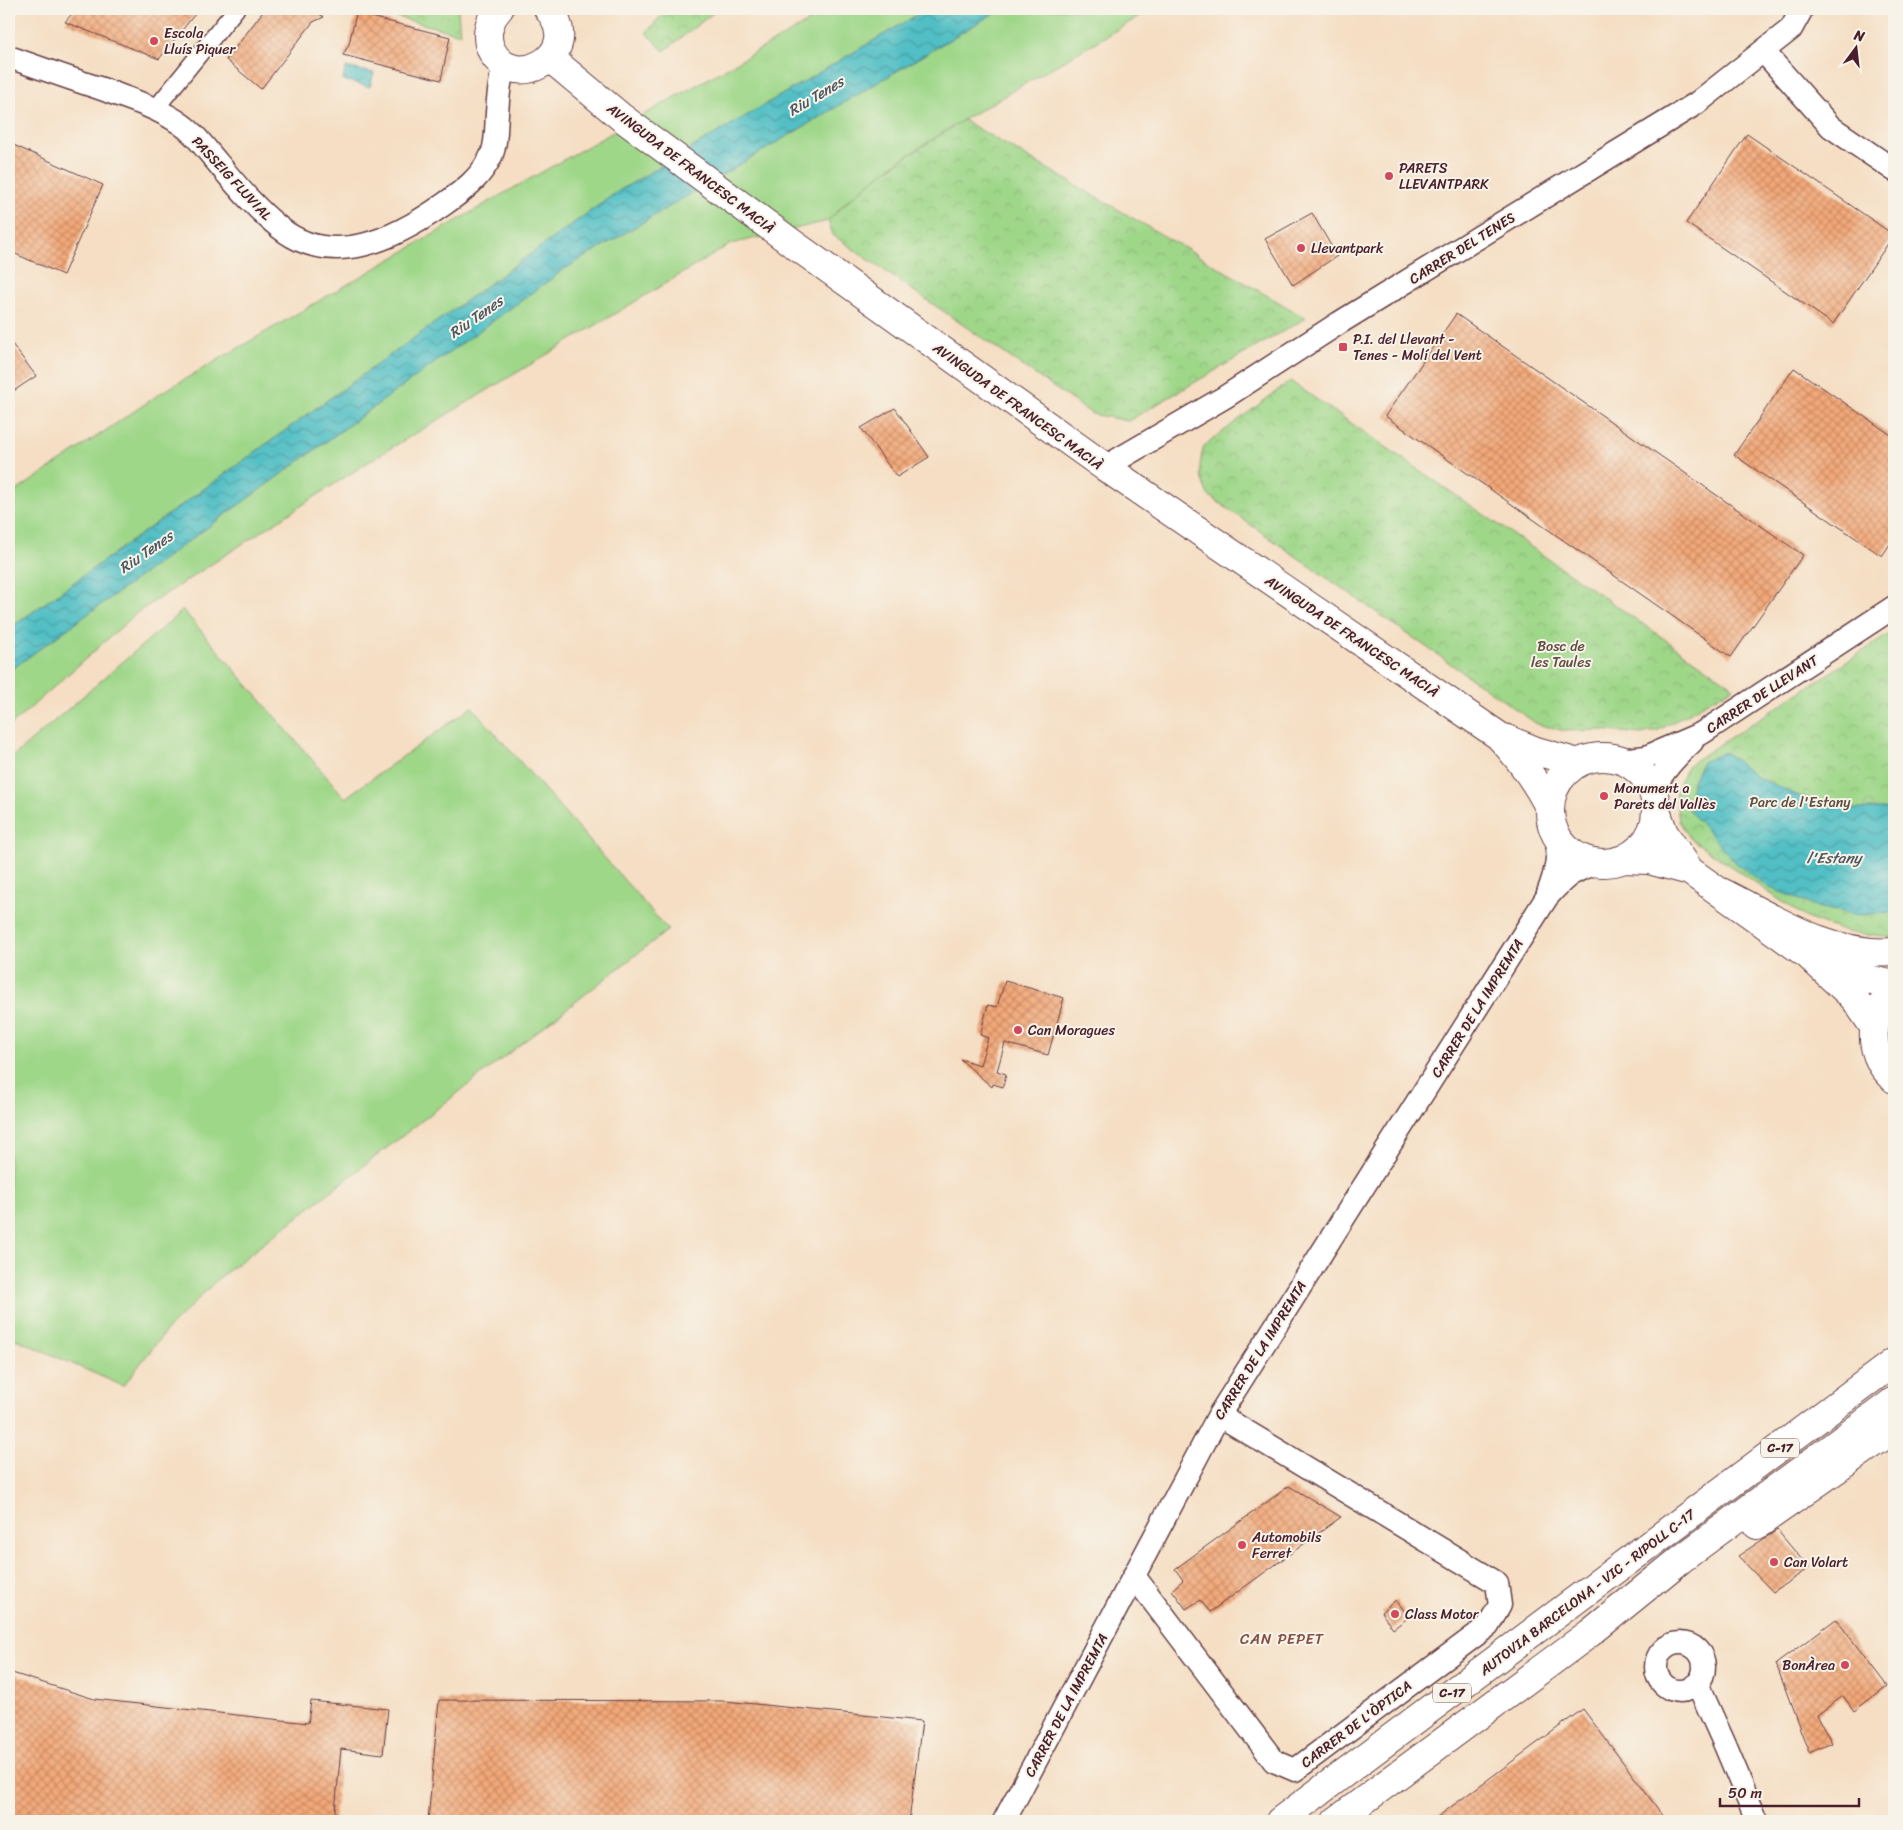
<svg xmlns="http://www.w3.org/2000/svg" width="1903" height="1830" viewBox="0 0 1903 1830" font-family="Sriracha,sans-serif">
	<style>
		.green { fill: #9fd789; stroke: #747b5a }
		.park { fill: url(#park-crowns); stroke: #747b5a }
		.water { fill: url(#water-waves); stroke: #4e6f78 }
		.building { fill: url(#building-cross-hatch) }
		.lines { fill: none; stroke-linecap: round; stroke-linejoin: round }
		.pedestrian-casing { stroke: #643c42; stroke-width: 19 }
		.minor-casing { stroke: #643c42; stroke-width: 25 }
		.tertiary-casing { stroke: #643c42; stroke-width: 30 }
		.trunk-casing { stroke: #643c42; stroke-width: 30 }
		.pedestrian { stroke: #fff; stroke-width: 16 }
		.minor { stroke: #fff; stroke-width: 22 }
		.tertiary { stroke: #fff; stroke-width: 28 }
		.trunk { stroke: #fff; stroke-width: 28 }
		.poi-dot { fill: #d1495b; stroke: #f7f3e8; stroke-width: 2 }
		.labels { text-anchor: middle; stroke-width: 4; stroke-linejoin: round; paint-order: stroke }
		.shield { fill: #f7f3e8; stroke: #7e5f64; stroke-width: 1 }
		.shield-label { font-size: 12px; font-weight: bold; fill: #4a1f2b }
		.poi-label { font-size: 14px; fill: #4a1f2b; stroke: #f7f3e8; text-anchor: start }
		.street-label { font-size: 14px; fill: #4a1f2b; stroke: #f7f3e8 }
		.park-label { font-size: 14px; fill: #5f4d42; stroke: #f7f3e8 }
		.water-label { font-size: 15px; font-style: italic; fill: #4c5761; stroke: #f7f3e8 }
		.neighbourhood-label { font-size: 15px; letter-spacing: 1px; fill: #854f46; stroke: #f7f3e8 }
	</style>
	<defs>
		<pattern id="park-crowns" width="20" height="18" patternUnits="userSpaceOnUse" patternTransform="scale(1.25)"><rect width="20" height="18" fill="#9fd789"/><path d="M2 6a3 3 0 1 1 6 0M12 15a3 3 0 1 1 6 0" fill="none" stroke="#8ab876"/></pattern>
		<pattern id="water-waves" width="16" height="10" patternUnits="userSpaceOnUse" patternTransform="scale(1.25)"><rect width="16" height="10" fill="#51bfc5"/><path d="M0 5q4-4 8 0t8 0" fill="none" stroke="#459ba0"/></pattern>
		<pattern id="building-cross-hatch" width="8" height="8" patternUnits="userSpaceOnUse" patternTransform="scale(1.25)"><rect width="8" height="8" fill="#f3a979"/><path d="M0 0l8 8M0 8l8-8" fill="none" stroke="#c78963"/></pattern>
	</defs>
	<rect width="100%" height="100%" fill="#f7f3e8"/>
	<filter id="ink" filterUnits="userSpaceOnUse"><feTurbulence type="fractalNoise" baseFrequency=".02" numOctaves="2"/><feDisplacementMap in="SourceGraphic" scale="10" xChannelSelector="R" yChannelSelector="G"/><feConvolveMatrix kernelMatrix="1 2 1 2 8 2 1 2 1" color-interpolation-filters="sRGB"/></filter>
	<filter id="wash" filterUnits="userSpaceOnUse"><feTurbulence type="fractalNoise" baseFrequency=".0096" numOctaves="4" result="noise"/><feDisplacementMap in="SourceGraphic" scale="20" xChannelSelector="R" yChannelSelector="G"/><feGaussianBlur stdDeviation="1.12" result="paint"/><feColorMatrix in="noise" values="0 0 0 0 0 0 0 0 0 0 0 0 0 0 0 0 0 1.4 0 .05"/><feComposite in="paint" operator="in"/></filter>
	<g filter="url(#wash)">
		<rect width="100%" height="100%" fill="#f5dec3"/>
		<path class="green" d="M828,9H927L617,192L9,629V496L161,393L494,199L798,28Z
			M1001,9H1152L963,120L893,165L848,200L828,221L731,244L373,459L138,612L9,727V671L566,268Z
			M183,610L345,798L472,707L668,930L219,1278L165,1332L123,1386L9,1336V760Z"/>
		<path class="park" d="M368,9H456L458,10L460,34Z
			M667,9H718L664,51L646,33Z
			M963,120L1306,318L1128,421L1092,414L833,235L828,221C866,179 916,151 963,120Z
			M1290,381L1734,687L1659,730L1641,734L1600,730L1565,731L1537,724L1208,495C1199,475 1198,467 1204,446Z
			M1894,631V937H1893L1846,932L1806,918L1690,838L1679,821L1675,790L1688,765Z"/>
		<path class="water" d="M927,9H1001L566,268L9,671V629L617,192Z
			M346,67L374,73L370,87L343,80Z
			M1725,752L1755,776L1799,796L1850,809H1894V912L1859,915L1820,908L1770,888L1736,863L1688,809L1692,783L1702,762Z"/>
		<g id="blocks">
			<path class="building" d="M76,9H199L159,59L65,22Z
				M265,9H312L324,17L313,22L261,89L226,60Z
				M357,9L371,17L450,37L441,80L343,55L349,44Z
				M1747,134L1894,235L1833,324L1686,223Z
				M9,143L103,185L63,275L9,251Z
				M1312,213L1337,256L1293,285L1265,239Z
				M1456,314L1803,555L1731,657L1385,416Z
				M9,340L36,376L9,394Z
				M1794,368L1894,437V538L1882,556L1734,455Z
				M895,408L929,457L897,477L861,428Z
				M1005,981L1064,998L1048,1055L1005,1043L997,1071L1006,1074L1003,1087L993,1084L992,1087L960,1059L980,1065L988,1038L980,1035L988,1005L997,1007Z
				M1289,1486L1341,1517L1210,1612L1200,1600L1186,1609L1172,1590L1183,1580L1175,1569Z
				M1777,1530L1809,1568L1773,1592L1738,1556Z
				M1396,1600L1409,1617L1393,1629L1381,1612Z
				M1836,1619L1887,1686L1854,1711L1843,1696L1817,1715L1832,1743L1809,1753L1776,1664Z
				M9,1672L94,1699L308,1723L311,1701L388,1709L383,1754L341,1749L334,1821H9Z
				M439,1700L725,1701L922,1721L909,1821H428Z
				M1583,1709L1667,1821H1432Z"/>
		</g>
	</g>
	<g filter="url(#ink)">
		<use href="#blocks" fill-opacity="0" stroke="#643c42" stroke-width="1"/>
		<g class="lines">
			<g class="pedestrian-casing">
				<path id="pedestrian" d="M156,108L236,9"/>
			</g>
			<g class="minor-casing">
				<path id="minor" d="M1763,51L1831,127L1894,170
					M9,57C40,68 71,79 102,89C128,99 154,106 178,122C194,132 205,148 217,162C237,186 256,209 280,228C333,270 396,238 443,205C463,191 482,177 492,154C497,142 496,126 497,113C498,96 500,80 504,64
					M1105,467L1225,397L1339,323L1697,103L1791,29L1802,9
					M1620,760L1646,757L1702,733L1894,607
					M1653,791C1662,771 1676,757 1692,742
					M1548,893C1556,872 1559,858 1557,835
					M1134,1576L1274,1761L1295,1770L1488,1626L1500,1605L1497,1583L1219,1415
					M1656 1667a24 24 0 1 1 48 0a24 24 0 1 1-48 0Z
					M1695,1685L1703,1696L1725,1745L1757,1821
					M1004,1821L1219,1415L1547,897C1567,875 1571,872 1599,862"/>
			</g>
			<g class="tertiary-casing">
				<path id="tertiary" d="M499,9C490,18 486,32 489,44C506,98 589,56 548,9
					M550,58L621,117L792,243L1105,467L1499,736C1521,760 1535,780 1550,809
					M1504,738L1536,751L1578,763
					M1550 810a53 53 0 1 1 106 0a53 53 0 1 1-106 0Z
					M1656,811L1664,833L1690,871L1808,955L1855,999L1874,1027
					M1623,859L1649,860L1690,871
					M1825,962L1859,977L1894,985"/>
			</g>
			<g class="trunk-casing">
				<path id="trunk" d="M1721,892C1775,919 1832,957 1894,952
					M1894,991C1873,1009 1868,1039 1881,1063C1884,1069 1890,1074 1894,1079
					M1757,1525L1894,1429
					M1280,1821L1894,1362
					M1336,1821L1590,1633L1680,1560L1894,1401"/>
			</g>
			<use href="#pedestrian" class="pedestrian"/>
			<use href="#minor" class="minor"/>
			<use href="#tertiary" class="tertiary"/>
			<use href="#trunk" class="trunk"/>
		</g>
	</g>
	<g class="poi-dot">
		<circle cx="154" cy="41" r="5"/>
		<circle cx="1389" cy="176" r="5"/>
		<circle cx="1301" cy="248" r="5"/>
		<rect x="1338" y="342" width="10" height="10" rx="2.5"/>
		<circle cx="1604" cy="796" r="5"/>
		<circle cx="1018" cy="1030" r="5"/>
		<circle cx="1242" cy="1545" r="5"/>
		<circle cx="1774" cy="1562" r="5"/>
		<circle cx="1395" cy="1614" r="5"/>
		<circle cx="1845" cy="1665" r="5"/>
	</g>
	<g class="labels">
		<g class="shield">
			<rect x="1761" y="1438.5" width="38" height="19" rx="4"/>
			<rect x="1433" y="1683.5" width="38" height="19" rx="4"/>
		</g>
		<g class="shield-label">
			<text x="1780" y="1452">C-17</text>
			<text x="1452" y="1697">C-17</text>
		</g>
		<g class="poi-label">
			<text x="164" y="38">Escola<tspan x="164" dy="16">Lluís Piquer</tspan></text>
			<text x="1399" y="173">PARETS<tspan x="1399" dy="16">LLEVANTPARK</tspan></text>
			<text x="1311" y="253">Llevantpark</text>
			<text x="1353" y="344">P.I. del Llevant -<tspan x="1353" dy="16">Tenes - Molí del Vent</tspan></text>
			<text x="1614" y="793">Monument a<tspan x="1614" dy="16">Parets del Vallès</tspan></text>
			<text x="1028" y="1035">Can Moragues</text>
			<text x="1252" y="1542">Automobils<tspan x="1252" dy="16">Ferret</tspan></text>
			<text x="1784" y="1567">Can Volart</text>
			<text x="1405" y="1619">Class Motor</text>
			<text x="1835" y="1670" text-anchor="end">BonÀrea</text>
		</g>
		<g class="street-label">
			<text transform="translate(691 168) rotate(37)" y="5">AVINGUDA DE FRANCESC MACIÀ</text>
			<text transform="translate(232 178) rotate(47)" y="5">PASSEIG FLUVIAL</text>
			<text transform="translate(1462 248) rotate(-32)" y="5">CARRER DEL TENES</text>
			<text transform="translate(1018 406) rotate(36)" y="5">AVINGUDA DE FRANCESC MACIÀ</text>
			<text transform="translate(1352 636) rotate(34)" y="5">AVINGUDA DE FRANCESC MACIÀ</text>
			<text transform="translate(1762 694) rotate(-33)" y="5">CARRER DE LLEVANT</text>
			<text transform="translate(1477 1008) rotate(-58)" y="5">CARRER DE LA IMPREMTA</text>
			<text transform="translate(1260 1350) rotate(-58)" y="5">CARRER DE LA IMPREMTA</text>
			<text transform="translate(1587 1592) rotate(-37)" y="5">AUTOVIA BARCELONA - VIC - RIPOLL C-17</text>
			<text transform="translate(1066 1705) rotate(-62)" y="5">CARRER DE LA IMPREMTA</text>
			<text transform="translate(1356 1724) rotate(-37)" y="5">CARRER DE L'ÒPTICA</text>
		</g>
		<g class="park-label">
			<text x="1561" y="651">Bosc de<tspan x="1561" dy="16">les Taules</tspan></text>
			<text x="1800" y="807">Parc de l'Estany</text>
		</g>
		<g class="water-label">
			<text transform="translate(816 96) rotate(-31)" y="5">Riu Tenes</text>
			<text transform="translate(476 317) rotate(-35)" y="5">Riu Tenes</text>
			<text transform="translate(146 552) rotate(-35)" y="5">Riu Tenes</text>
			<text x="1834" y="863">l'Estany</text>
		</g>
		<g class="neighbourhood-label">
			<text x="1282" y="1644">CAN PEPET</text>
		</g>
	</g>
	<rect width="1903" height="1830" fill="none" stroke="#f7f3e8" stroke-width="30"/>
	<g transform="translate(1856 48) rotate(15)" stroke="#f7f3e8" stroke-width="4" paint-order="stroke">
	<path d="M0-4L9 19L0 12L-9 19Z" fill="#4a1f2b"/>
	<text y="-8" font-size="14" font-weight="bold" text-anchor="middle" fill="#4a1f2b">N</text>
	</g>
	<path d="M1720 1798v8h139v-8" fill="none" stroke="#4a1f2b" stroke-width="2.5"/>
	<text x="1728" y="1798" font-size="15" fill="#4a1f2b" stroke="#f7f3e8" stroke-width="4" paint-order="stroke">50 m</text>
</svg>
